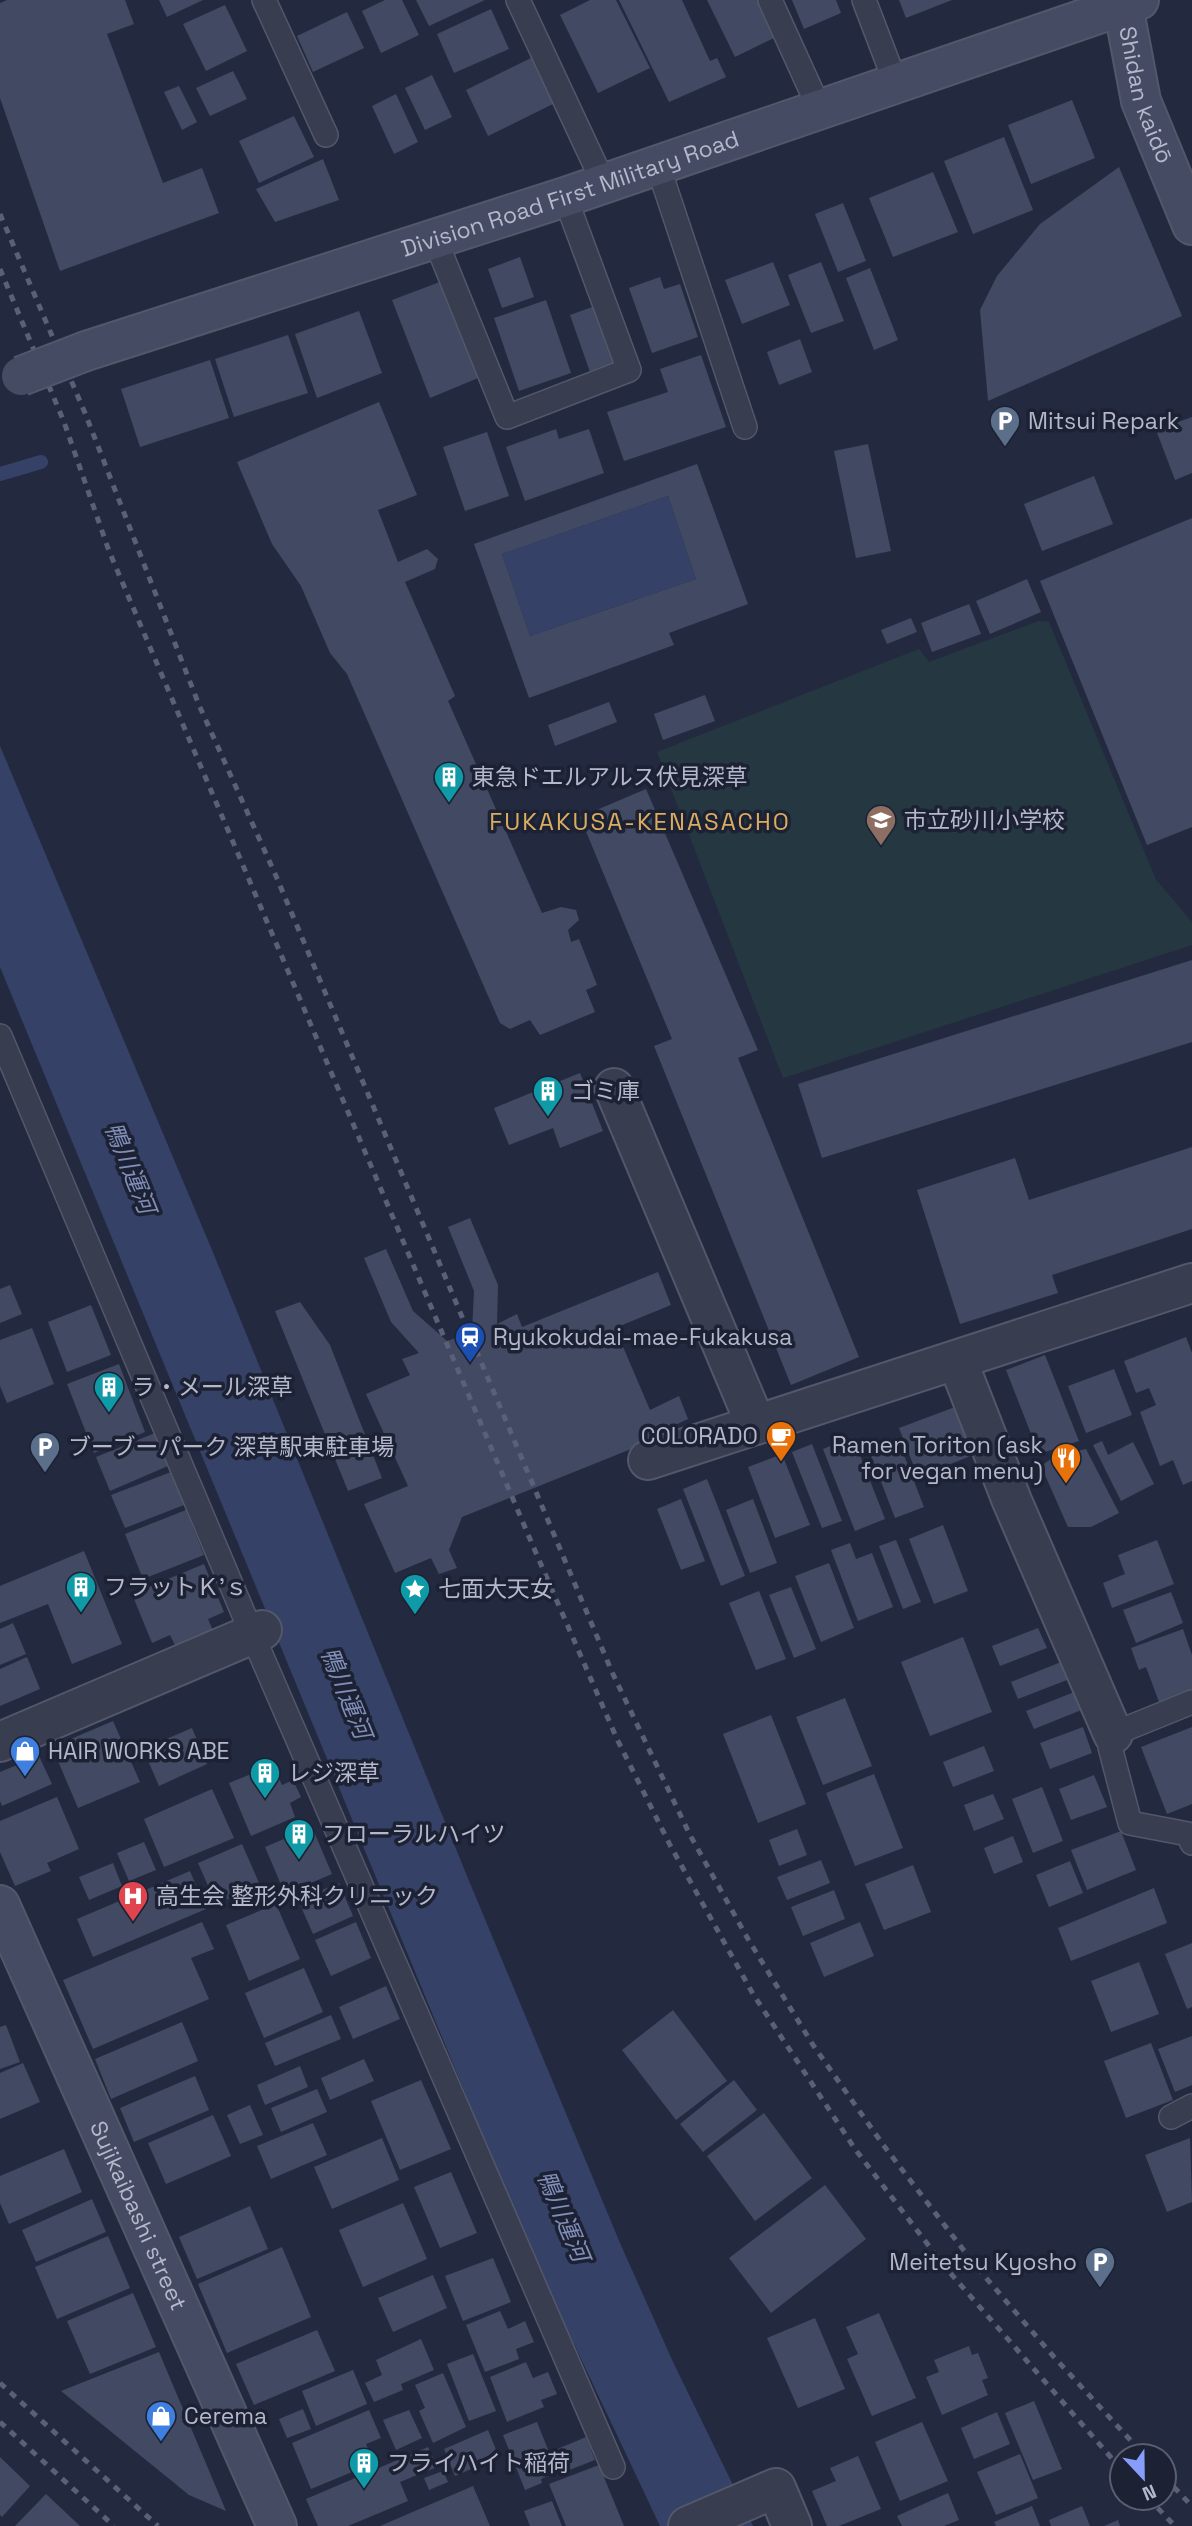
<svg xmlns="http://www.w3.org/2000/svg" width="1192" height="2526" viewBox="0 0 1192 2526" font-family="'Space Grotesk','Noto Sans JP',sans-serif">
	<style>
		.green { fill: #253841 }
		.water { fill: #364167 }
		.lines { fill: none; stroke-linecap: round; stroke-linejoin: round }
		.stream { stroke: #364167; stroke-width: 14 }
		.building { fill: #424962; fill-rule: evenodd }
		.lane-casing { stroke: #52586a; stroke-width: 26 }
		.street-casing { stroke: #52586a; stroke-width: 42 }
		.secondary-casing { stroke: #52586a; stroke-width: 42 }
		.lane { stroke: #383d4f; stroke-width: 23 }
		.street { stroke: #383d4f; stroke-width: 38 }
		.secondary { stroke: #454b63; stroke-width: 38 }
		.rail { stroke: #596077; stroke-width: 5; stroke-dasharray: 7 7; stroke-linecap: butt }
		.secondary-bridge-casing { stroke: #52586a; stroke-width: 42; stroke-linecap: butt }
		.secondary-bridge { stroke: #454b63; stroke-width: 38 }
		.labels { text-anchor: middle; stroke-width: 7; stroke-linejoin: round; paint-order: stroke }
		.street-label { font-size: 23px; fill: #b4b8ca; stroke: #1c2234 }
		.poi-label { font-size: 23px; fill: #b4b8ca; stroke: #1c2234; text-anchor: start }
		.neighbourhood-label { font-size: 24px; letter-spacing: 2px; fill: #daac5f; stroke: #1c2234 }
		.water-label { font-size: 24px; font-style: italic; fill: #818eb8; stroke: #1c2234 }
	</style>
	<rect width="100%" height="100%" fill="#232a40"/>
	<path class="green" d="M1039,621L1049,622L1156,880L1192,922V945L783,1078L657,752L919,649L929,662Z"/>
	<path class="water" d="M668,496L696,579L530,636L502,554Z
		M0,746L212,1250L467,1876L620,2243L673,2362L753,2526H660L532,2255L0,967Z"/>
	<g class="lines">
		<path class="stream" d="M0,474L41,462"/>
	</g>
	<path class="building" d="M7,0H125L134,24L107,34L163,183L202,168L219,213L60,271L0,98V3Z
		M159,0H203L167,17Z
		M385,0H402L419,35L381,53L362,11Z
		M416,0H485L429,26Z
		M590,0H616L650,68L598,93L560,15Z
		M619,0H682L710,61L717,58L726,77L669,102Z
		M707,0H758L776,37L735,57Z
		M792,0H836L841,13L804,29Z
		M899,0H952L906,18Z
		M225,5L247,51L206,71L183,24Z
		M491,9L509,49L454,73L437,34Z
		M347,12L364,48L313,72L297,36Z
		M533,57L555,103L488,136L466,90Z
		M233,71L247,99L210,116L196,88Z
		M432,75L452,117L425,130L405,88Z
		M179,86L197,122L182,130L164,92Z
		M396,94L418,142L394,154L372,106Z
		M1072,100L1095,158L1031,184L1008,125Z
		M294,116L314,157L259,183L239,141Z
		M1004,137L1033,210L973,234L944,161Z
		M323,159L339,200L275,222L256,189Z
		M1119,167L1182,316L988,401L980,310L997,276L1040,224Z
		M933,172L958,232L893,257L869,198Z
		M843,203L866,261L838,272L815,214Z
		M520,257L534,297L502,308L488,269Z
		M773,262L790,305L742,324L725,280Z
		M821,262L844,321L811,333L788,275Z
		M870,268L898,340L874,350L846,278Z
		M660,277L664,289L680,284L698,337L652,353L629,288Z
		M445,280L483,376L430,398L392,300Z
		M546,300L571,373L519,391L494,318Z
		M595,306L615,363L590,372L570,315Z
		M359,311L382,373L317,398L295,334Z
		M288,335L308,393L234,417L215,359Z
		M800,339L812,372L779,385L767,352Z
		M701,355L726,427L624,461L607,412L668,392L660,369Z
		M210,360L229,418L140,447L121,389Z
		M379,402L417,495L378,510L398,562L427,549L438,559L435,569L405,582L455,696L448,701L542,913L561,907L576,910L579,920L568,930L571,942L579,939L597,985L586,990L595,1012L540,1035L530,1020L510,1029L500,1023L347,674L330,653L301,586L272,544L237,462Z
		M1192,417V473L1175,480L1156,430Z
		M556,429L559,439L589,429L604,473L525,501L506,447Z
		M487,432L509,496L465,511L443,447Z
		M868,444L891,551L856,558L834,451Z
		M697,464L748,604L669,633L674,645L529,698L474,544ZM668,496L696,579L530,636L502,554Z
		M1094,476L1113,524L1042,551L1024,504Z
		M1192,518V827L1147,845L1040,581Z
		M1027,579L1041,612L990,634L976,601Z
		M969,604L981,634L932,652L921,623Z
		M911,618L917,632L887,644L881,630Z
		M705,695L715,721L663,740L654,714Z
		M609,702L617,722L555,746L548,725Z
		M646,789L758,1050L738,1058L859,1357L791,1385L654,1046L672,1039L580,817Z
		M1192,960V1042L822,1158L798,1084Z
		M580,1073L603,1131L560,1148L553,1128L509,1145L494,1108Z
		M1192,1147V1229L1052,1275L1058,1293L960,1324L917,1190L1015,1158L1029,1200Z
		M470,1218L498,1285L497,1324L517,1314L522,1327L658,1272L671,1305L615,1328L650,1410L679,1396L688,1419L663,1431L656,1439L462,1517L449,1550L457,1568L439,1574L431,1558L395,1573L364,1504L408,1486L366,1394L410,1375L402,1359L419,1353L391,1322L364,1258L386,1249L413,1311L447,1341L472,1332L474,1291L448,1227Z
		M10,1285L22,1314L0,1323V1289Z
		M300,1302L330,1345L382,1478L348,1491L275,1311Z
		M91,1305L111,1355L67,1372L48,1322Z
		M32,1328L54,1384L7,1403L0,1386V1340Z
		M1186,1337L1192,1353V1481L1183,1485L1173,1460L1160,1466L1140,1412L1156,1405L1149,1388L1136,1393L1124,1361Z
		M1045,1355L1079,1441L1039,1454L1006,1370Z
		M119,1364L145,1432L94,1453L67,1384Z
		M1114,1369L1132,1415L1086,1433L1068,1386Z
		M955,1407L973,1455L918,1477L899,1428Z
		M155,1433L168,1466L110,1491L96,1457Z
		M853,1437L885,1519L855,1531L823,1449Z
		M897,1437L924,1507L895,1518L868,1448Z
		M1102,1441L1108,1455L1133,1442L1154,1484L1121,1501L1093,1445Z
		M812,1444L842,1521L822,1528L792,1452Z
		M1086,1449L1119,1513L1091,1527H1068L1041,1466L1055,1456Z
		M782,1454L810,1525L775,1538L748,1467Z
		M171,1472L184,1505L125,1528L111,1495Z
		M707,1479L745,1576L721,1586L683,1489Z
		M681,1499L705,1561L681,1570L657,1509Z
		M753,1499L777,1563L750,1573L726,1510Z
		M186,1510L204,1555L143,1579L125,1534Z
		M943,1525L968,1591L934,1604L909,1539Z
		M896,1540L921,1602L903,1609L879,1546Z
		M1157,1540L1174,1584L1112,1608L1103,1583L1125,1574L1118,1555Z
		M850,1543L856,1559L872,1553L893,1607L858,1621L831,1550Z
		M84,1551L122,1644L72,1664L48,1604L0,1623V1586Z
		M829,1563L854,1628L821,1642L795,1576Z
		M204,1564L224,1612L208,1619L214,1633L177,1649L170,1635L152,1643L132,1594Z
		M791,1587L816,1649L794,1658L769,1595Z
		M759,1591L786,1659L756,1670L729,1603Z
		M1171,1592L1183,1623L1136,1643L1123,1610Z
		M13,1623L26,1654L0,1665V1629Z
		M1038,1628L1047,1648L1000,1666L992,1646Z
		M1183,1629L1192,1655V1690L1159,1702L1146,1667L1139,1670L1131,1648Z
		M963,1637L992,1712L930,1736L901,1662Z
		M27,1657L40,1689L0,1706V1669Z
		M1061,1662L1067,1680L1018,1699L1011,1682Z
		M1077,1691L1084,1709L1034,1729L1026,1711Z
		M845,1698L872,1766L823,1785L796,1717Z
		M771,1715L806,1804L758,1823L723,1734Z
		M113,1721L140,1782L78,1808L52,1747Z
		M1083,1727L1092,1753L1050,1769L1040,1743Z
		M1192,1727V1804L1167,1814L1141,1747Z
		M192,1728L207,1764L159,1786L143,1749Z
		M984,1746L994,1771L953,1787L943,1762Z
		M39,1756L52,1784L2,1806L0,1801V1772Z
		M273,1765L282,1785L293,1780L301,1797L290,1803L295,1817L251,1836L229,1783Z
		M874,1774L903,1848L855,1866L826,1793Z
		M1094,1775L1107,1807L1071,1820L1059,1789Z
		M1042,1787L1063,1841L1033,1853L1012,1799Z
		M212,1789L234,1838L164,1867L144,1819Z
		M993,1794L1004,1819L974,1831L964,1805Z
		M57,1797L79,1849L47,1863L51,1871L15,1886L0,1852V1821Z
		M312,1827L332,1874L285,1894L265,1847Z
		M797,1829L807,1855L779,1866L769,1840Z
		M1121,1831L1136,1870L1087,1890L1071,1850Z
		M1013,1836L1023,1862L994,1874L984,1848Z
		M144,1842L156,1870L129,1881L117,1853Z
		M242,1844L260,1885L216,1904L198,1863Z
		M821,1860L830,1883L787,1900L777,1877Z
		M1070,1861L1083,1893L1049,1907L1036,1875Z
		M113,1863L122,1886L89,1900L79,1877Z
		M913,1865L931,1912L884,1930L865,1884Z
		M190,1871L206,1909L93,1957L77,1919Z
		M339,1883L353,1916L313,1934L298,1900Z
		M1154,1888L1167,1923L1071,1961L1058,1928Z
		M834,1890L845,1919L803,1936L791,1907Z
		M276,1904L300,1959L249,1981L226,1925Z
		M202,1922L214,1949L191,1958L209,1999L93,2049L63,1980Z
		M356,1922L371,1958L331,1976L315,1940Z
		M860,1922L874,1956L824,1977L810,1943Z
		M1192,1943V2007L1187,2009L1165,1954Z
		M1139,1962L1159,2014L1111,2032L1091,1981Z
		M304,1968L323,2012L264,2038L245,1993Z
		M386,1986L400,2019L353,2039L339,2007Z
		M673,2010L727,2081L676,2120L622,2050Z
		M331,2015L341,2039L275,2066L265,2043Z
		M182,2022L198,2061L111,2099L95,2059Z
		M6,2025L20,2062L0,2069V2027Z
		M1192,2036V2085L1175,2092L1158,2049Z
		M1151,2043L1173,2100L1126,2118L1104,2061Z
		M364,2059L374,2081L330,2100L321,2078Z
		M23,2063L40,2102L0,2119V2073Z
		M300,2066L308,2087L265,2105L257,2085Z
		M195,2076L209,2110L134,2142L120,2108Z
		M421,2080L451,2149L400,2170L371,2101Z
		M734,2080L757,2110L703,2152L680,2124Z
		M317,2089L327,2112L281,2132L271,2108Z
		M250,2105L263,2135L240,2144L227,2115Z
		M764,2113L812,2178L755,2221L707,2156Z
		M213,2115L231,2156L166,2184L148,2143Z
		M313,2123L327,2155L271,2179L257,2146Z
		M382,2138L399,2180L332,2209L314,2167Z
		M1190,2138L1192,2202L1167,2212L1145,2155Z
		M64,2149L82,2192L9,2224L0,2203V2176Z
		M451,2172L477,2233L440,2248L414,2187Z
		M825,2185L866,2239L771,2313L729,2258Z
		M92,2199L106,2232L36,2262L22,2230Z
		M403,2203L427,2259L363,2287L339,2230Z
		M250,2206L268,2249L197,2279L179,2237Z
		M108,2236L130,2288L57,2319L35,2267Z
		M282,2247L311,2317L227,2353L198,2284Z
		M493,2258L511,2302L463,2321L445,2276Z
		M433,2275L447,2308L393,2332L378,2298Z
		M133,2293L156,2347L90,2374L67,2321Z
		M500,2311L508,2329L525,2321L534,2342L516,2349L519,2359L485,2372L466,2325Z
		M879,2313L916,2398L872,2416L847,2359L858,2354L846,2327Z
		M815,2318L845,2389L798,2408L767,2338Z
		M317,2330L335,2371L254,2405L236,2364Z
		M421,2339L434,2370L401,2384L403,2390L374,2402L365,2383L382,2375L376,2360Z
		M969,2346L972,2355L978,2353L988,2378L982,2380L988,2395L942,2415L926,2377L939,2372L934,2360Z
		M159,2352L226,2511L189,2495L61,2391Z
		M473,2354L496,2411L469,2421L447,2364Z
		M526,2362L533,2378L548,2372L557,2394L541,2400L544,2407L507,2422L490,2377Z
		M353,2370L367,2404L316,2426L302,2391Z
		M443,2373L466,2427L433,2443L419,2411L425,2408L415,2385Z
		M1034,2401L1062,2469L1033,2480L1005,2413Z
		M303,2409L311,2429L287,2438L279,2419Z
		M369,2410L381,2438L366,2444L374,2463L311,2489L292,2443Z
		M409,2410L422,2438L396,2450L383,2420Z
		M997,2412L1010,2444L974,2459L961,2428Z
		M537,2422L557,2472L541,2479L542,2483L525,2490L503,2435Z
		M922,2422L948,2481L900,2501L875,2442Z
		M488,2430L499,2457L455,2476L444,2449Z
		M586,2437L595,2460L564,2472L555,2450Z
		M428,2447L437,2467L400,2482L408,2501L348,2526H318L306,2499Z
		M1020,2454L1038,2498L996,2515L977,2472Z
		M858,2456L881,2509L839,2526H827L812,2491L836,2481L830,2468Z
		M0,2457L30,2486L2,2517L0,2515Z
		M599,2465L624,2526H566L549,2484Z
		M443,2471L448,2482L429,2490L424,2478Z
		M473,2486L490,2526H380Z
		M948,2493L959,2520L944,2526H902L897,2516Z
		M46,2494L80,2526H15Z
		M552,2501L562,2526H530L524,2511Z
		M1032,2506L1040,2526H996L994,2522Z
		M1082,2506L1090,2526H1051L1049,2520Z
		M1118,2520L1120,2526H1104Z"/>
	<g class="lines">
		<g class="lane-casing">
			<path id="lane" d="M264,0L326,135
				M518,0L604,184
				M770,0L820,110
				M864,0L896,84
				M658,166L745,427
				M435,239L507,417L629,370L565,197
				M0,1036L252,1634L613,2467
				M1192,1702L1113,1734L1110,1747L1130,1823L1188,1834L1192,1843
				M1171,2117L1192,2106"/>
		</g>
		<g class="street-casing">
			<path id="street" d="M614,1088L756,1425
				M957,1360L1012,1501L1113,1734
				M648,1460L1192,1283
				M0,1742L262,1630
				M688,2526L776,2488L792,2526"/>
		</g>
		<g class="secondary-casing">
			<g id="secondary">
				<path id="s1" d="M1122,0L1141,101L1192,225"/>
				<path id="s2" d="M86,351L565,197L1139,0"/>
				<path id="s3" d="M0,1905L277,2526"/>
			</g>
		</g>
		<use href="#lane" class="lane"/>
		<use href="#street" class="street"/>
		<use href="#secondary" class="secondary"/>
		<path class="rail" d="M0,214L85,413L199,705L276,876L612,1672L690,1835L748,1939L813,2045L884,2146L975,2265L1054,2357L1145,2456
			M0,269L64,422L109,551L533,1546L617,1739L670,1845L753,1994L855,2149L945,2267L1122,2470
			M0,2383L158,2526
			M0,2422L114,2526
			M1164,2477L1192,2506
			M1148,2498L1175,2526"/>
		<g class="secondary-bridge-casing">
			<path id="secondary-bridge" d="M21,376L86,351"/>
		</g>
		<use href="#secondary-bridge" class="secondary-bridge"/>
	</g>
	<defs>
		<g id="parking-pin" transform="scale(1.575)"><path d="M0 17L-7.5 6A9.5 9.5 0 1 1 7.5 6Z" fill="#5c6f8a" stroke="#1c2234"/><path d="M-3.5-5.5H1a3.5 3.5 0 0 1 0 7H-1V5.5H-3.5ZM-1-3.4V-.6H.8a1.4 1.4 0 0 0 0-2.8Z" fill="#fff"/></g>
		<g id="building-pin" transform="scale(1.575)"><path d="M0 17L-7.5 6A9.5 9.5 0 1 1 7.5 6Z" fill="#0f9aa8" stroke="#1c2234"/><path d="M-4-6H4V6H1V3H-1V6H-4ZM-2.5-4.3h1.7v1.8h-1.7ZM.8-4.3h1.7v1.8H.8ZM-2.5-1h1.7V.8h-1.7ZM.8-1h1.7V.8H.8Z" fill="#fff"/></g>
		<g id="school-pin" transform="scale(1.575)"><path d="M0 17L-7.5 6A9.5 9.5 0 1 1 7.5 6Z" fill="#8d6e63" stroke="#1c2234"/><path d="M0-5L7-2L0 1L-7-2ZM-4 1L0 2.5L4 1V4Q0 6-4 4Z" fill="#fff"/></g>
		<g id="station-pin" transform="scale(1.575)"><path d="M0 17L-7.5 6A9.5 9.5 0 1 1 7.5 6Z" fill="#1a4fb4" stroke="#1c2234"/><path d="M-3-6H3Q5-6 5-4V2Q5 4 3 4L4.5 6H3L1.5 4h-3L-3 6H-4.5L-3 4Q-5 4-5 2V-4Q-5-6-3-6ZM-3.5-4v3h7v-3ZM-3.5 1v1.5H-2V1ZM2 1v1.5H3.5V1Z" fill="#fff"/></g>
		<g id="cafe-pin" transform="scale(1.575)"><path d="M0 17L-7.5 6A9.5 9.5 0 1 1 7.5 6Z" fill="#e8710a" stroke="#1c2234"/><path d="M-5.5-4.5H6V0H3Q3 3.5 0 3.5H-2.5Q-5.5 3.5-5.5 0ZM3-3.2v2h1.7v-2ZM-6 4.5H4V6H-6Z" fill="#fff"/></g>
		<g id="restaurant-pin" transform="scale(1.575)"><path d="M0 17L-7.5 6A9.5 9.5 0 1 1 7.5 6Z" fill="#e8710a" stroke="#1c2234"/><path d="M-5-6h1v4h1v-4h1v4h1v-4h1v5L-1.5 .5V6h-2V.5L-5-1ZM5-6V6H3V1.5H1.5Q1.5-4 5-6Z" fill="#fff"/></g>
		<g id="sight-pin" transform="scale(1.575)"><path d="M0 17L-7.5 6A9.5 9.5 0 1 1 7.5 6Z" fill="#0f9aa8" stroke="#1c2234"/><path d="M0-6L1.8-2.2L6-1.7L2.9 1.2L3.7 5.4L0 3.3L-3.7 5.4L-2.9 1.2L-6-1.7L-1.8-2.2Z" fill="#fff"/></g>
		<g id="shop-pin" transform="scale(1.575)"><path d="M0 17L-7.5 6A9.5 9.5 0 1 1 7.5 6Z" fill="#3f7fe0" stroke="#1c2234"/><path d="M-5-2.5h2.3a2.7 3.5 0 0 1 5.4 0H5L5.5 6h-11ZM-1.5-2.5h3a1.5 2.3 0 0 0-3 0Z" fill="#fff"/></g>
		<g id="hospital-pin" transform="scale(1.575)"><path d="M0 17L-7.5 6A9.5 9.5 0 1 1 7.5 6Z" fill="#e0444e" stroke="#1c2234"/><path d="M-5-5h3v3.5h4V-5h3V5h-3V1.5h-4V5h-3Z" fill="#fff"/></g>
	</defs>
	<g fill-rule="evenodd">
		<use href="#parking-pin" x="1005" y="421"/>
		<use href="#building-pin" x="449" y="777"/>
		<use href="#school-pin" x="881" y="820"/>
		<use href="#building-pin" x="548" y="1091"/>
		<use href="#station-pin" x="470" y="1337"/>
		<use href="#building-pin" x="109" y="1387"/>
		<use href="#cafe-pin" x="781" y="1436"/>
		<use href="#parking-pin" x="45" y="1447"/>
		<use href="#restaurant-pin" x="1066" y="1458"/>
		<use href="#building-pin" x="81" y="1587"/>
		<use href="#sight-pin" x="415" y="1589"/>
		<use href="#shop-pin" x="25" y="1751"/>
		<use href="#building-pin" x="265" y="1773"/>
		<use href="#building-pin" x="299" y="1834"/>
		<use href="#hospital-pin" x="133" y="1896"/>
		<use href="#parking-pin" x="1100" y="2262"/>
		<use href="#shop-pin" x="161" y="2416"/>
		<use href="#building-pin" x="364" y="2463"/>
	</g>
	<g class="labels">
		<g class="street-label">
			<text dy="8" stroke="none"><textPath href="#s1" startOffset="98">Shidan kaidō</textPath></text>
			<text dy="8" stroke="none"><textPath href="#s2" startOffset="509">Division Road First Military Road</textPath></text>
			<text dy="8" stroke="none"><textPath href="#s3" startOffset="340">Sujikaibashi street</textPath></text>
		</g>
		<g class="poi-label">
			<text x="1028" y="429">Mitsui Repark</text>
			<text x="472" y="785">東急ドエルアルス伏見深草</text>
			<text x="904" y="828">市立砂川小学校</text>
			<text x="571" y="1099">ゴミ庫</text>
			<text x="493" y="1345">Ryukokudai-mae-Fukakusa</text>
			<text x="132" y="1395">ラ・メール深草</text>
			<text x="758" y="1444" text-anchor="end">COLORADO</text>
			<text x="1043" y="1453" text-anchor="end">Ramen Toriton (ask<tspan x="1043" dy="26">for vegan menu)</tspan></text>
			<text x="68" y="1455">ブーブーパーク 深草駅東駐車場</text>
			<text x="104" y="1595">フラットＫ’ｓ</text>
			<text x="438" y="1597">七面大天女</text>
			<text x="48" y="1759">HAIR WORKS ABE</text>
			<text x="288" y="1781">レジ深草</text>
			<text x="322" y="1842">フローラルハイツ</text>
			<text x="156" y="1904">高生会 整形外科クリニック</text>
			<text x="1077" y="2270" text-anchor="end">Meitetsu Kyosho</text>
			<text x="184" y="2424">Cerema</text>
			<text x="387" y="2471">フライハイト稲荷</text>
		</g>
		<g class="neighbourhood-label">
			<text x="640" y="830">FUKAKUSA-KENASACHO</text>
		</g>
		<g class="water-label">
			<text transform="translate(130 1168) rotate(68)" y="8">鴨川運河</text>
			<text transform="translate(346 1693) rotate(68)" y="8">鴨川運河</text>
			<text transform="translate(563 2216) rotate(67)" y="8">鴨川運河</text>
		</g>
	</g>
	<g transform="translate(1143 2477) rotate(158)"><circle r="33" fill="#1c2234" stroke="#595e70" stroke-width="2"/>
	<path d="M0-5L12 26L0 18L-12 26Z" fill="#879dfc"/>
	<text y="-10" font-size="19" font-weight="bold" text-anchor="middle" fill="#b4b8ca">N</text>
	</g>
</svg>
